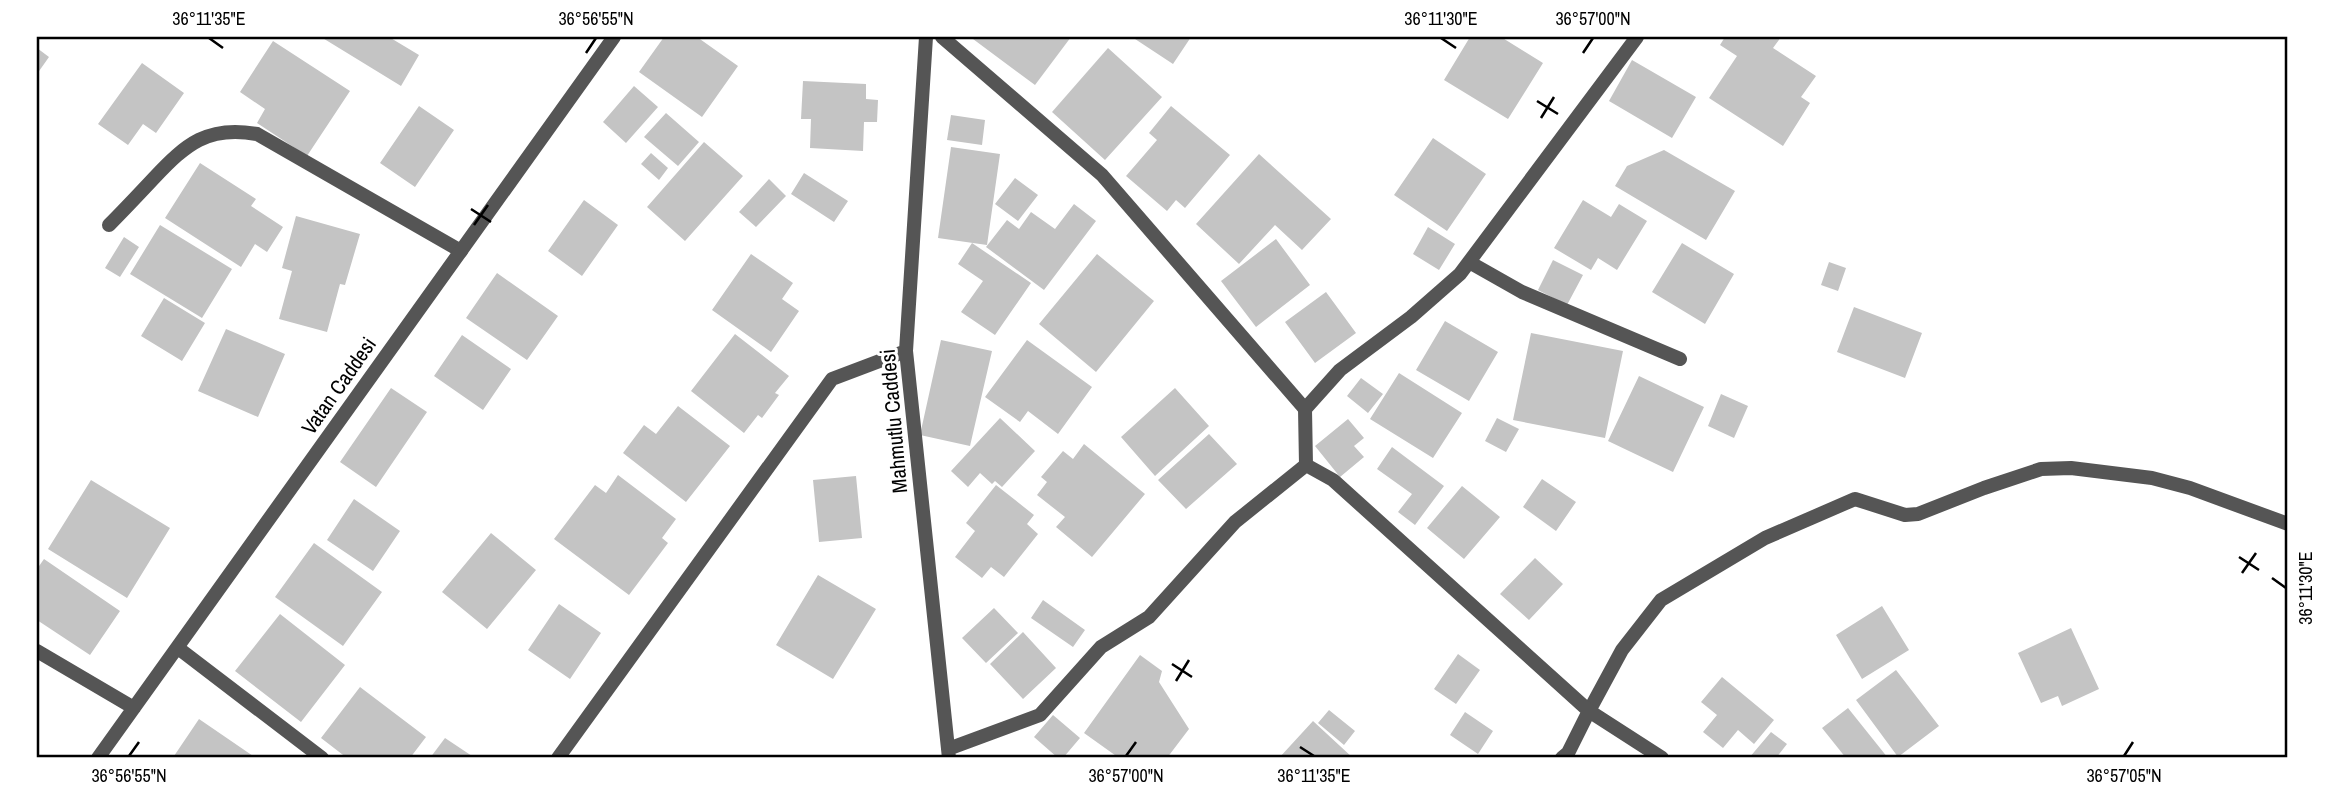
<svg xmlns="http://www.w3.org/2000/svg" width="2325" height="795" viewBox="0 0 2325 795" font-family="'Archivo Narrow',sans-serif">
	<style>
		.building { fill: #c4c4c4 }
		.lines { fill: none; stroke-linecap: round; stroke-linejoin: round }
		.service { stroke: #555; stroke-width: 14 }
		.minor { stroke: #555; stroke-width: 14 }
		.ticks { fill: none; stroke: #000; stroke-width: 2.5 }
		.labels { text-anchor: middle; stroke-width: 6; stroke-linejoin: round; paint-order: stroke }
		.street-label { font-size: 21px; fill: #000; stroke: #fff }
		.neatline { fill: none; stroke: #000; stroke-width: 2.5 }
		.ticks-label { font-size: 18px; text-anchor: middle; fill: #000 }
	</style>
	<rect width="100%" height="100%" fill="#fff"/>
	<path class="building" d="M321,37H389L419,55L401,86Z
		M664,37H697L738,66L702,117L639,72Z
		M975,37H1071L1035,85L973,39Z
		M1132,37H1191L1173,64Z
		M1470,37H1501L1543,63L1508,119L1444,80Z
		M1725,37H1781L1773,48L1816,76L1801,97L1810,103L1783,146L1709,98L1737,56L1720,45Z
		M273,41L350,91L307,156L257,123L265,109L240,92Z
		M37,48L49,57L37,74Z
		M1108,48L1162,97L1105,160L1052,112Z
		M1632,60L1696,97L1672,138L1609,101Z
		M142,63L184,93L156,133L143,124L128,145L98,124Z
		M803,81L866,84V99L878,100L877,122H864L863,151L810,148L811,119H801Z
		M634,86L658,107L626,143L603,122Z
		M419,106L454,130L415,187L380,163Z
		M1171,106L1230,155L1185,208L1176,200L1167,211L1126,176L1157,140L1149,133Z
		M666,113L699,142L678,166L644,137Z
		M951,115L985,120L982,145L947,140Z
		M1433,138L1486,174L1447,231L1394,195Z
		M704,142L743,176L685,241L647,207Z
		M951,147L1000,154L987,245L938,238Z
		M1664,150L1735,191L1706,240L1615,186L1627,166Z
		M651,153L668,168L659,180L641,164Z
		M1259,154L1331,219L1302,250L1275,225L1239,264L1196,224Z
		M200,163L256,199L251,206L283,227L267,252L255,244L241,267L165,218Z
		M804,173L848,201L834,222L791,194Z
		M1015,178L1038,195L1018,221L995,204Z
		M769,179L786,196L756,227L739,212Z
		M584,200L618,225L582,276L548,251Z
		M1583,200L1611,217L1619,204L1647,221L1617,270L1598,258L1591,270L1554,248Z
		M1074,204L1096,221L1044,290L986,247L1007,220L1019,229L1031,212L1055,229Z
		M296,216L360,234L345,285L340,284L327,332L279,319L292,271L282,268Z
		M160,225L232,269L202,318L130,274Z
		M1428,227L1455,244L1439,270L1413,254Z
		M124,237L139,247L120,277L105,268Z
		M1276,239L1310,285L1256,327L1221,281Z
		M972,243L1031,283L995,335L961,312L983,281L958,264Z
		M1682,243L1734,274L1705,324L1652,292Z
		M751,254L793,283L782,299L799,311L771,352L712,310Z
		M1097,254L1154,301L1096,372L1039,324Z
		M1553,260L1583,275L1567,305L1538,290Z
		M1829,262L1846,268L1838,291L1821,285Z
		M497,273L558,316L527,360L466,318Z
		M1326,292L1356,333L1315,363L1285,322Z
		M164,298L205,323L182,361L141,336Z
		M1854,307L1922,333L1905,378L1837,352Z
		M1445,321L1498,352L1469,401L1416,370Z
		M226,329L285,354L258,417L198,391Z
		M1531,333L1623,351L1605,438L1513,420Z
		M735,334L789,376L775,393L779,395L762,418L758,415L744,433L691,391Z
		M462,335L511,369L483,410L434,376Z
		M941,340L992,351L970,446L920,435Z
		M1027,340L1092,387L1058,434L1028,411L1020,422L985,397Z
		M1399,373L1462,413L1433,458L1370,419Z
		M1639,376L1704,407L1673,472L1608,441Z
		M1361,378L1383,394L1368,413L1347,396Z
		M391,388L427,412L376,487L340,462Z
		M1175,388L1209,426L1155,476L1121,437Z
		M1721,394L1748,406L1734,438L1708,426Z
		M678,406L730,446L686,502L623,453L644,425L656,434Z
		M1000,418L1035,451L1002,487L995,481L992,484L980,473L968,487L951,471Z
		M1497,418L1519,429L1506,452L1485,441Z
		M1348,419L1364,438L1354,446L1364,457L1340,477L1315,446Z
		M1209,434L1237,464L1186,509L1158,480Z
		M1084,444L1145,494L1092,557L1056,527L1065,517L1037,495L1047,482L1041,477L1063,451L1073,459Z
		M1392,447L1444,486L1415,525L1398,512L1412,494L1377,469Z
		M618,475L676,519L662,538L668,543L629,595L554,539L595,485L606,493Z
		M856,476L862,538L819,542L813,480Z
		M1542,479L1576,502L1556,531L1523,507Z
		M91,480L170,528L127,598L48,549Z
		M996,485L1034,515L1027,524L1038,534L1004,577L991,567L982,578L955,557L975,531L966,523Z
		M1462,486L1500,517L1464,559L1427,528Z
		M354,499L400,531L373,571L327,540Z
		M491,533L536,570L487,629L442,592Z
		M314,543L382,592L343,646L275,597Z
		M1535,558L1563,584L1529,620L1500,594Z
		M44,559L120,611L90,655L37,620V569Z
		M818,575L876,609L833,679L776,645Z
		M1043,600L1085,630L1073,647L1031,618Z
		M559,604L601,633L570,679L528,650Z
		M1882,606L1909,650L1862,679L1836,635Z
		M994,608L1018,633L986,663L962,638Z
		M280,614L345,665L301,722L235,671Z
		M2071,628L2099,689L2062,706L2058,696L2041,703L2018,653Z
		M1023,632L1056,668L1023,699L990,664Z
		M1458,654L1480,670L1456,704L1434,689Z
		M1140,655L1162,671L1159,682L1189,729L1167,758H1119L1084,733Z
		M1896,670L1939,726L1898,757L1856,700Z
		M1722,677L1774,720L1754,744L1738,730L1723,748L1703,732L1717,715L1701,702Z
		M360,687L426,737L410,758H347L321,738Z
		M1848,708L1888,758H1846L1822,728Z
		M1329,710L1355,731L1344,745L1318,723Z
		M1465,712L1493,731L1478,754L1450,735Z
		M1053,715L1080,738L1063,758H1058L1034,737Z
		M199,719L256,758H178L174,756Z
		M1313,721L1353,758H1279Z
		M1771,732L1787,744L1776,758H1749Z
		M445,738L475,758H430Z"/>
	<g class="lines">
		<path class="service" d="M109,225C124,210 139,194 154,178C186,144 208,125 257,134L461,251
			M1589,711L1622,650L1661,600L1765,538L1855,499L1905,515L1918,514L1984,488L2041,469L2071,468L2152,478L2190,488L2288,524"/>
		<path class="minor" d="M926,37L906,351L949,758
			M942,37L1102,175L1305,409
			M1469,262L1522,292L1680,359
			M1306,465L1305,409L1340,370L1411,317L1460,274L1637,37
			M1306,465L1333,480L1589,711L1662,758
			M178,648L322,758
			M37,651L134,708
			M948,749L1040,715L1101,647L1149,617L1235,522L1306,465
			M98,758L614,37
			M558,758L832,379L906,351
			M1562,758L1568,753L1589,711"/>
	</g>
	<path class="ticks" d="M209,38L223,48M1441,38L1456,48M586,53L596,38M1583,53L1593,38M1537,101L1558,114M1541,118L1554,97M471,209L491,222M474,225L488,205M2239,557L2259,570M2242,573L2256,553M2272,578L2286,588M1172,664L1192,677M1176,681L1189,660M1300,747L1314,756M129,756L139,742M1126,756L1136,742M2124,756L2133,742"/>
	<g class="labels">
		<g class="street-label">
			<text transform="translate(339 386) rotate(-55)" y="7">Vatan Caddesi</text>
			<text transform="translate(894 421) rotate(-95)" y="7">Mahmutlu Caddesi</text>
		</g>
	</g>
	<rect width="2325" height="795" fill="none" stroke="#ffffff" stroke-width="77"/>
	<rect x="38" y="38" width="2248" height="718" class="neatline"/>
	<g class="ticks-label">
		<text x="209" y="25">36°11'35"E</text>
		<text x="596" y="25">36°56'55"N</text>
		<text x="1441" y="25">36°11'30"E</text>
		<text x="1593" y="25">36°57'00"N</text>
		<text transform="translate(2306 588) rotate(-90)" y="6">36°11'30"E</text>
		<text x="129" y="782">36°56'55"N</text>
		<text x="1126" y="782">36°57'00"N</text>
		<text x="1314" y="782">36°11'35"E</text>
		<text x="2124" y="782">36°57'05"N</text>
	</g>
</svg>
